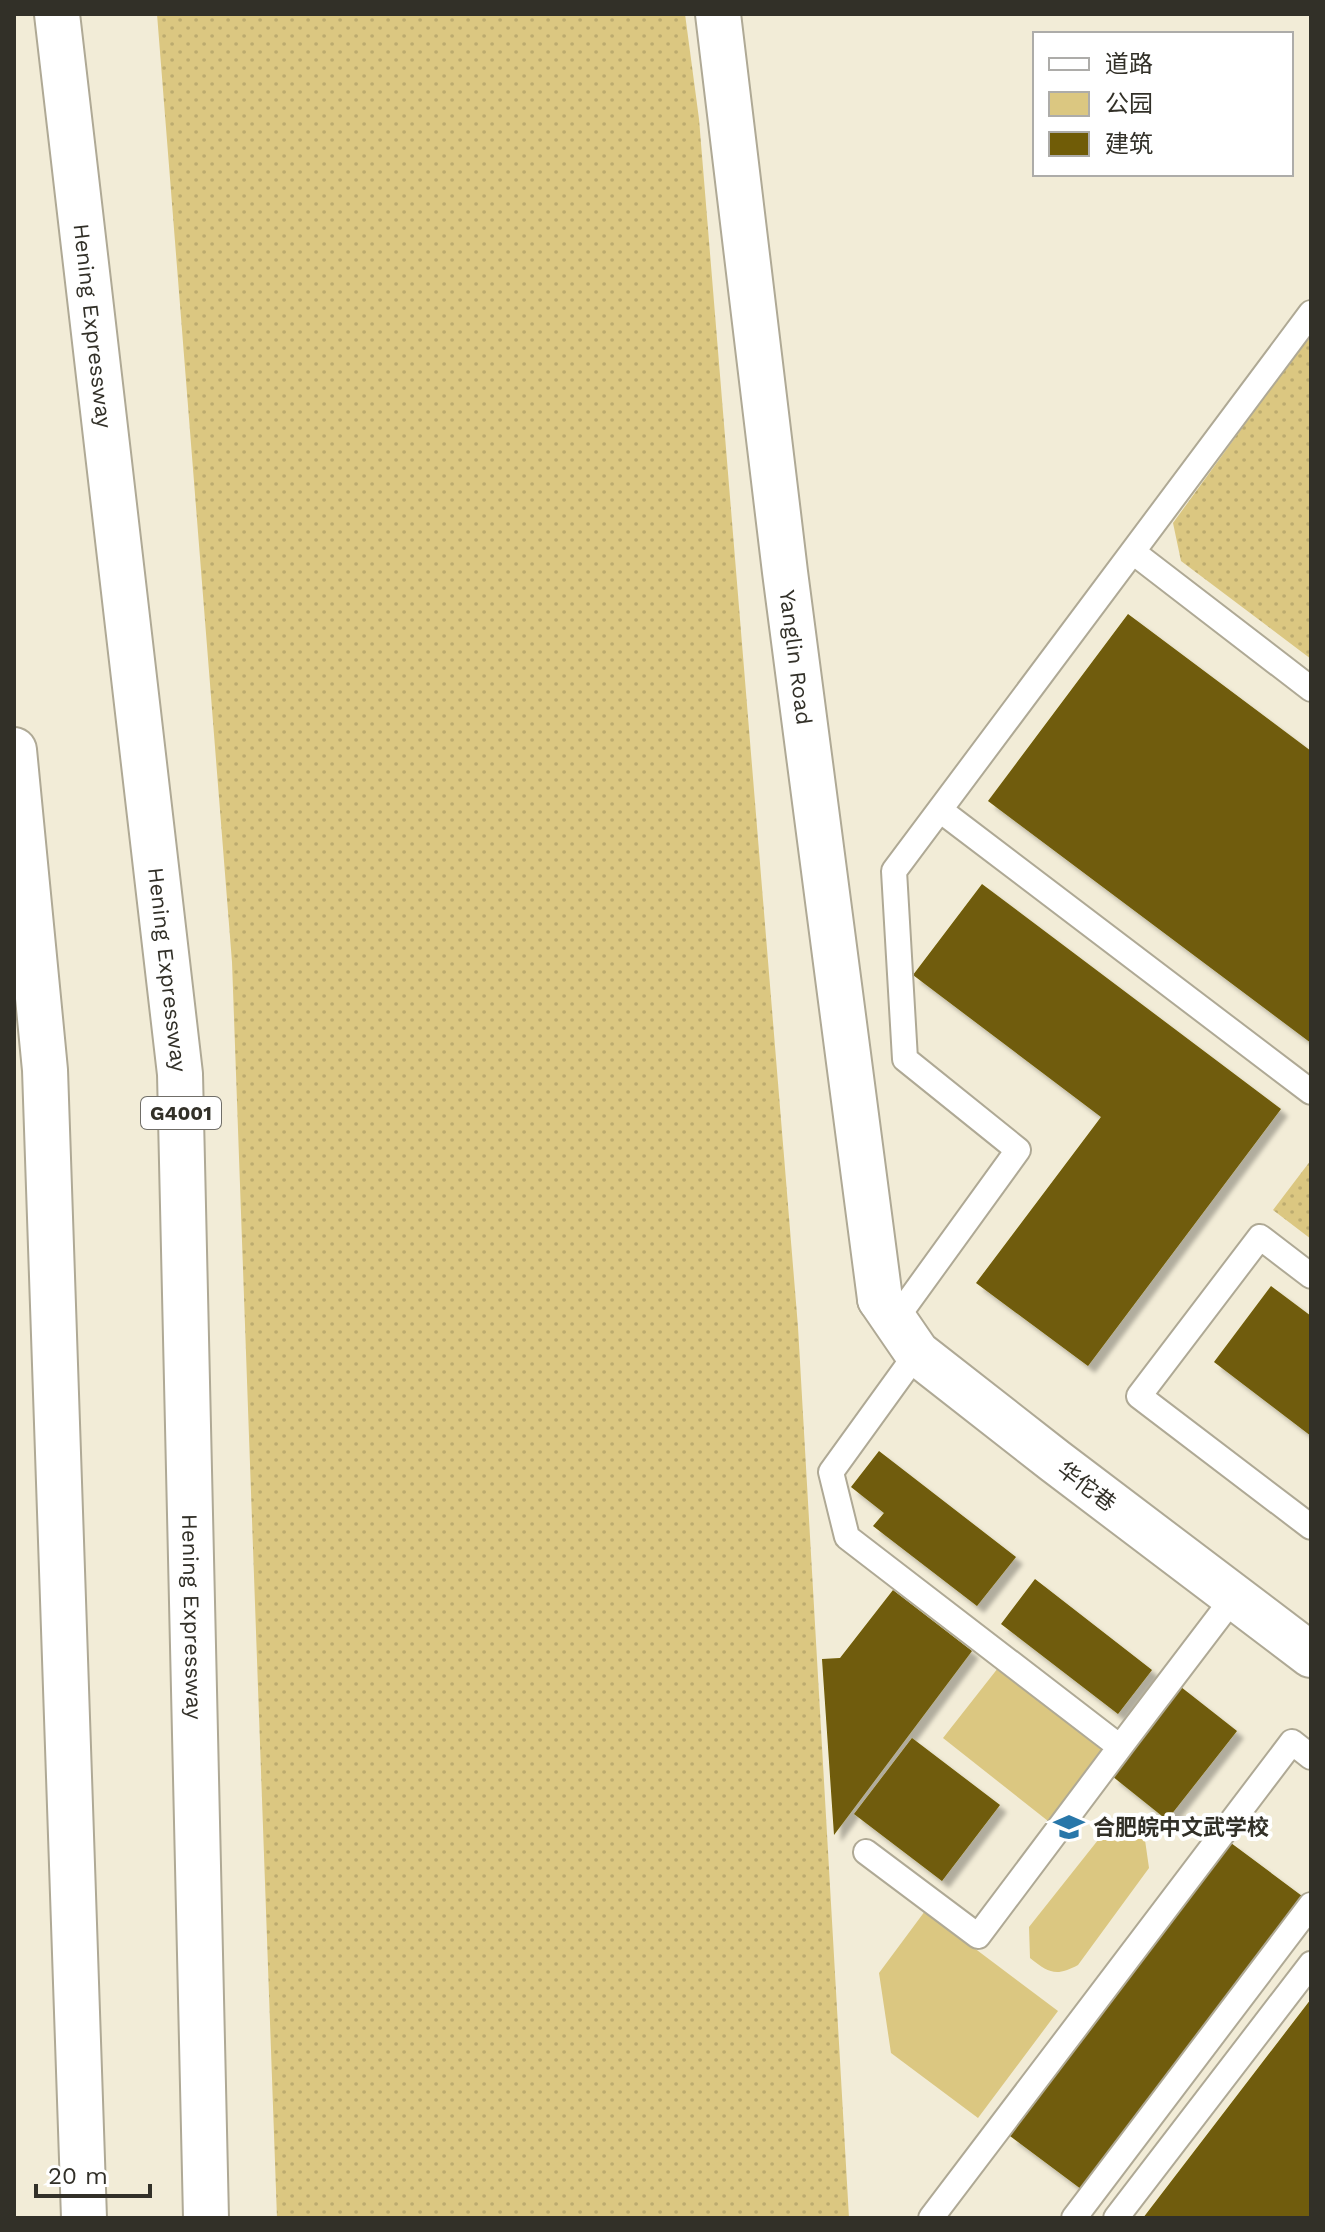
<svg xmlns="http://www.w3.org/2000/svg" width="1325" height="2232" viewBox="0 0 1325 2232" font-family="'Work Sans','Noto Sans SC',sans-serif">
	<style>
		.grass { fill: url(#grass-dots) }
		.park { fill: #dbc781 }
		.building { fill: #705c07; filter: url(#shadow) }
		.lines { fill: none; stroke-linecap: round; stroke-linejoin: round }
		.lane-casing { stroke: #afa995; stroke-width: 28 }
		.street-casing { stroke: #afa995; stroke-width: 48 }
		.secondary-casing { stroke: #afa995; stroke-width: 48 }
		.highway-casing { stroke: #afa995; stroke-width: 48 }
		.lane { stroke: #fff; stroke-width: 24 }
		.street { stroke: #fff; stroke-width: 44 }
		.secondary { stroke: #fff; stroke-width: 44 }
		.highway { stroke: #fff; stroke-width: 44 }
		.labels { text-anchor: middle; stroke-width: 8; stroke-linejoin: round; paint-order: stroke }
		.shield { fill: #fff; stroke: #706e68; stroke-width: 2 }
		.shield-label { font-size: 20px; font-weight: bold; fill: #323028 }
		.street-label { font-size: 22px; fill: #323028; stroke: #fff }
		.poi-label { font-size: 22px; font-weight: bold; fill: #323028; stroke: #fff; text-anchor: start }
	</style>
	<defs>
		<pattern id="grass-dots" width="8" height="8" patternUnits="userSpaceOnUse" patternTransform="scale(2)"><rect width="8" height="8" fill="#dbc781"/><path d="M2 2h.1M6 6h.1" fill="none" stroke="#bcab6f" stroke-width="1.8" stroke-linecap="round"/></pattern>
		<filter id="shadow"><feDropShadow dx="7" dy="7" stdDeviation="2" flood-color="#0004"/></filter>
	</defs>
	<rect width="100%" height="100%" fill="#f2ecd7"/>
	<path class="grass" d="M157,14H685L699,119L798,1327L849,2218H277L232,962Z
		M1311,333V659L1181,561L1173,523Z
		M1311,1160V1239L1273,1210Z"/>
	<path class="park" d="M998,1668L1103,1751L1048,1821L943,1738Z
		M1130,1828L1145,1840L1149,1868L1078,1965C1056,1977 1049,1973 1030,1958L1029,1927L1102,1835L1116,1829Z
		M925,1911L1058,2011L978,2118L891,2053L879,1973Z"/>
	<path class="building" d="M1128,614L1311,751V1043L988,801Z
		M982,884L1281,1109L1088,1366L976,1283L1101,1117L913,975Z
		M1271,1286L1311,1316V1436L1214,1362Z
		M879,1451L1016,1557L977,1606L873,1526L884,1513L851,1487Z
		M1035,1579L1152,1670L1118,1714L1001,1624Z
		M893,1590L972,1651L834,1835L822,1659L840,1658Z
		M1181,1687L1237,1731L1167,1820L1112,1776Z
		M912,1738L1000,1805L942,1881L854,1814Z
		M1231,1843L1302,1896L1081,2189L1010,2136Z
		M1311,1999V2218H1143Z"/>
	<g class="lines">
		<g class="lane-casing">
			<path id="lane" d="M1133,552L1311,689
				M940,810L1311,1092
				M1311,1276L1260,1237L1139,1396L1311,1527
				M895,1320L1018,1150L905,1059L894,871L1311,313
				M1120,1747L1234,1597
				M866,1852L978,1936L1120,1747L847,1537L831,1472L917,1353
				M931,2218L1292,1742L1311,1757
				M1074,2218L1311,1905
				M1116,2218L1311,1964"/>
		</g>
		<g class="street-casing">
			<path id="street" d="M880,1299L917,1353L1055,1461L1311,1655"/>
		</g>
		<g class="secondary-casing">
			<g id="secondary">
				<path id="s1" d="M718,14L785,572L880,1299"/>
			</g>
		</g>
		<g class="highway-casing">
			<g id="highway">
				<path id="s2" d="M57,14L180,1074L206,2218"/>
				<path d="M14,750L45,1070L84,2218"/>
			</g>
		</g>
		<use href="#lane" class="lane"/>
		<use href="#street" class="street"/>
		<use href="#secondary" class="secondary"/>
		<use href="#highway" class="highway"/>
	</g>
	<defs>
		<g id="school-bare" transform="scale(2.4)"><path d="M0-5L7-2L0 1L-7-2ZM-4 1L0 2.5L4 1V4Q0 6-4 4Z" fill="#2877a9" stroke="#fff" stroke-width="2.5" paint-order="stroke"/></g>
	</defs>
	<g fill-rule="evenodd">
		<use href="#school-bare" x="1069" y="1827"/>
	</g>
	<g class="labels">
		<rect class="shield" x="141" y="1097" width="80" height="32" rx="6"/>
		<g class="shield-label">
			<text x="181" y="1120">G4001</text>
		</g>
		<g class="street-label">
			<text dy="8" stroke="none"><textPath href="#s2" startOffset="314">Hening Expressway</textPath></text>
			<text dy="8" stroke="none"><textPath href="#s1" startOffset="648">Yanglin Road</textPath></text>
			<text dy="8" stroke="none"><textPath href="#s2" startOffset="962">Hening Expressway</textPath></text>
			<text transform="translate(1087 1486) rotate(37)" y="8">华佗巷</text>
			<text dy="8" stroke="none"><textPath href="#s2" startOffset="1610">Hening Expressway</textPath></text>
		</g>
		<g class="poi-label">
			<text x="1093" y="1835">合肥皖中文武学校</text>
		</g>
	</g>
	<rect width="1325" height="2232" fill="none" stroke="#323028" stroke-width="32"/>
	<rect x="1033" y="32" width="260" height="144" fill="#ffffff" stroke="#adaca9" stroke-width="2"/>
	<rect x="1049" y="58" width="40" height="12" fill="#ffffff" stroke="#adaca9" stroke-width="2"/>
	<text x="1105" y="72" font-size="24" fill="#323028">道路</text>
	<rect x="1049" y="92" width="40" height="24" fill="#dbc781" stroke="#adaca9" stroke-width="2"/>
	<text x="1105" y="112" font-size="24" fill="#323028">公园</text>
	<rect x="1049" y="132" width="40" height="24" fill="#705c07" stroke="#adaca9" stroke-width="2"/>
	<text x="1105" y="152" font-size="24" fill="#323028">建筑</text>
	<path d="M36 2184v12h114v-12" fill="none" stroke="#323028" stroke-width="4"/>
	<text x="48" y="2184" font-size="24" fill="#323028" stroke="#ffffff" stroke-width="6" paint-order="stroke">20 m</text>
</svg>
